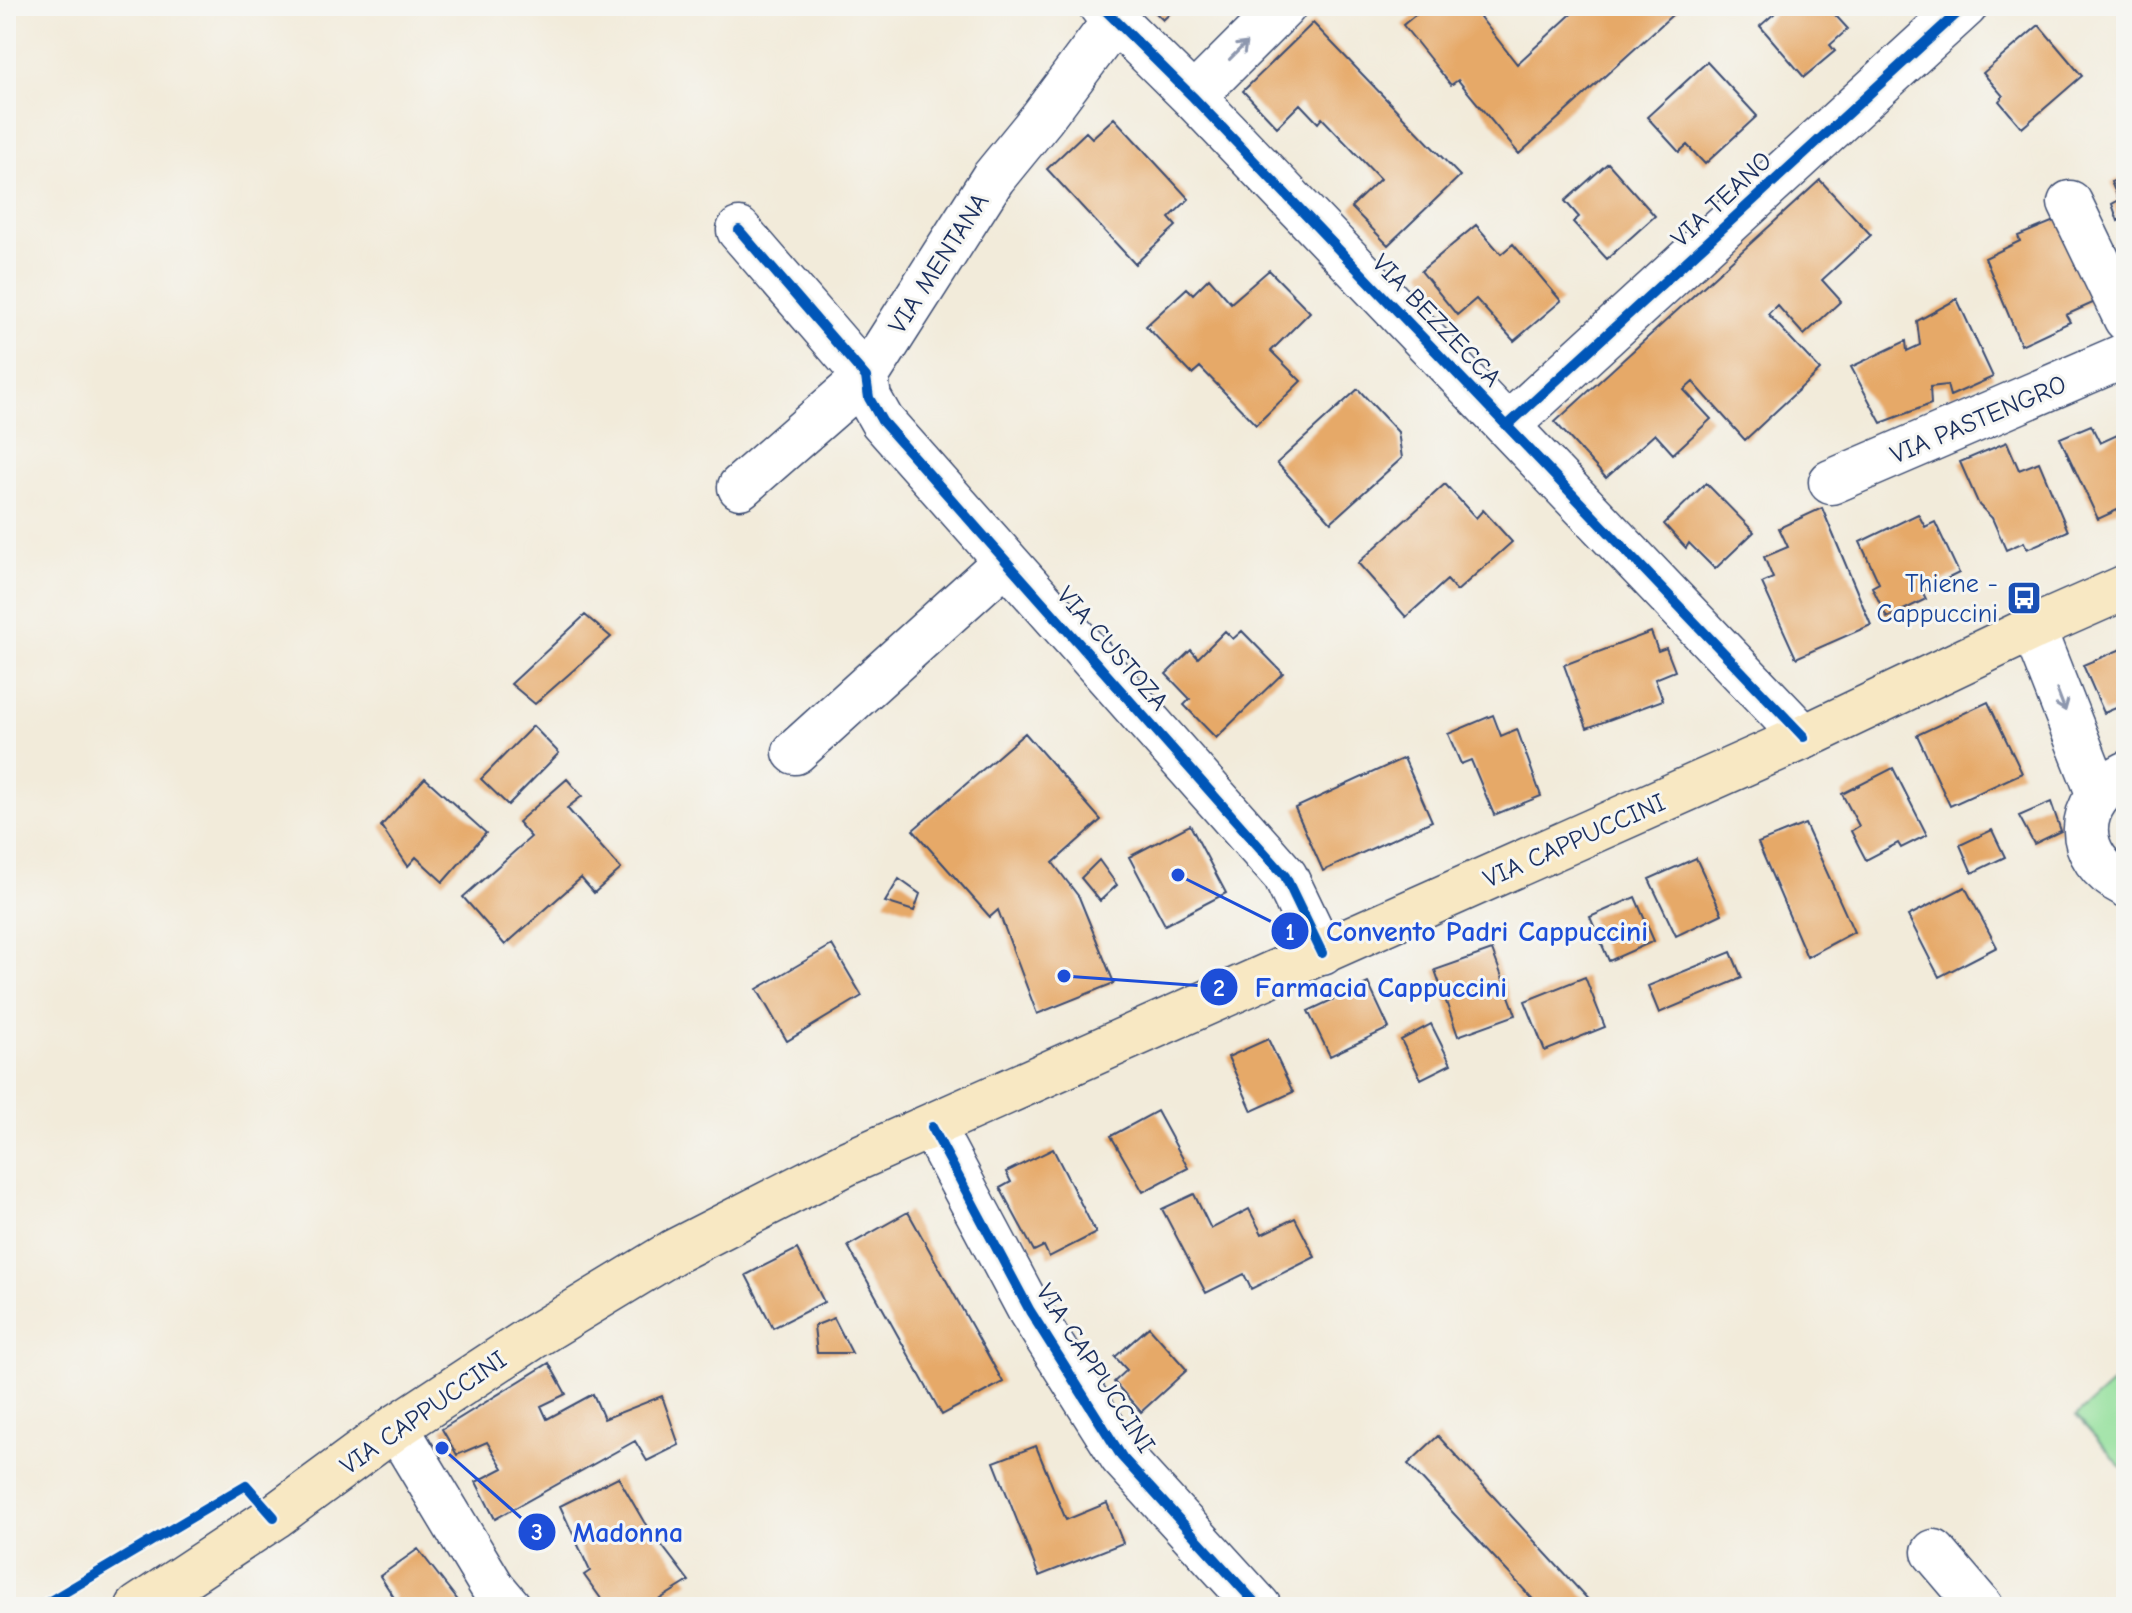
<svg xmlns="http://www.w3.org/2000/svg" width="2132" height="1613" viewBox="0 0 2132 1613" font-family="'Comic Neue',sans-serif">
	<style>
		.green { fill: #94e09c; stroke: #58887d; stroke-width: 2 }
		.building { fill: #e6a967 }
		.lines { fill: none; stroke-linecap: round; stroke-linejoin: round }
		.street-casing { stroke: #3b4b71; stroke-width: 47 }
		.secondary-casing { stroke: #3b4b71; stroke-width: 47 }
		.street { stroke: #fff; stroke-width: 44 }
		.secondary { stroke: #f8e8c3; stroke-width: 44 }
		.cycleway-casing { stroke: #f6f6f2; stroke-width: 15 }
		.cycleway { stroke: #0057b8; stroke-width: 10 }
		.oneway { stroke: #8d97ae }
		.labels { text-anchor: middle; stroke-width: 6; stroke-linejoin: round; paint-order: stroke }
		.street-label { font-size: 26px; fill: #1b2f5e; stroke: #f6f6f2 }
		.transit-label { font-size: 26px; fill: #164399; stroke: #f6f6f2; text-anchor: end }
		.leader { fill: none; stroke: #1d4ed8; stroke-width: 3 }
		.callout-dot { fill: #1d4ed8; stroke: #f6f6f2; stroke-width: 3 }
		.mark-label { font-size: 24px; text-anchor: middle; font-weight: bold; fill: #fff }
		.callout-label { font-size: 28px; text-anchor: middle; font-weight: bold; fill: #1d4ed8; stroke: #f6f6f2; stroke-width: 6; stroke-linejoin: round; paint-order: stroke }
	</style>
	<rect width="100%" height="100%" fill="#f6f6f2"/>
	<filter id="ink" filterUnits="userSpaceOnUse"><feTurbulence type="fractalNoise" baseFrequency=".0125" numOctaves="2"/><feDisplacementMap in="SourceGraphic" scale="16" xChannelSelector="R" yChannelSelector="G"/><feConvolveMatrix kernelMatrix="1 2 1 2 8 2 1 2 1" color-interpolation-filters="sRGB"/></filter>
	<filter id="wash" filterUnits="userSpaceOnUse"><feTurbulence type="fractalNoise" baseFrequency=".006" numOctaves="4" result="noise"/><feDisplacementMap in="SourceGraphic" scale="32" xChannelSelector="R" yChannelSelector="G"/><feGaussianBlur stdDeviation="1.8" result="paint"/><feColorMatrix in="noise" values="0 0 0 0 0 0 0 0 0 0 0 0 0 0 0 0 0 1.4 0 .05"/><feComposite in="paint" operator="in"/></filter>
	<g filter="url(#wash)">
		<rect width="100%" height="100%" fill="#f2ebda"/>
		<path class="green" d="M2126,1371V1472L2076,1416Z"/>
		<g id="blocks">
			<path class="building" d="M1149,6H1178L1163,20Z
				M1426,6H1493L1480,17L1517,64L1580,6H1682L1519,154L1458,80L1451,85L1403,25Z
				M1783,6H1827L1848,29L1830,45L1835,51L1804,77L1760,26Z
				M1313,23L1460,176L1388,245L1351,207L1380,179L1322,118L1318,123L1300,104L1277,127L1243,91Z
				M2039,25L2082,76L2022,128L1999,101L2003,96L1983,73Z
				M1707,62L1757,116L1705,164L1687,145L1679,152L1647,117Z
				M1114,118L1189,199L1169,218L1176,226L1135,264L1047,169L1086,132L1092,138Z
				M1608,163L1655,216L1607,259L1573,222L1579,217L1565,201Z
				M2126,176V217L2118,221L2112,204L2119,200L2111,182Z
				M1820,180L1871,235L1822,280L1841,301L1804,335L1777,305L1768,314L1820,370L1745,440L1693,382L1684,390L1711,419L1673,454L1655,434L1606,478L1555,422Z
				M2059,219L2104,298L2066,315L2070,322L2021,345L1985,258L2020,241L2018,236Z
				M1476,225L1501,254L1513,244L1561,301L1514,341L1476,299L1457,315L1421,271Z
				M1269,270L1310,312L1271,351L1301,381L1256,425L1200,367L1192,374L1146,326L1187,288L1193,294L1209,278L1231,303Z
				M1957,299L1993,377L1950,396L1947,385L1930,387L1931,404L1881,423L1851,367L1906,341L1907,351L1920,345L1917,321Z
				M1358,389L1398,432L1402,458L1331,522L1277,463Z
				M2091,425L2100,443L2126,431V506L2098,519L2060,438Z
				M2007,442L2019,470L2039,462L2068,531L2027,549L2024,542L2006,550L1992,518L1979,505L1960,462Z
				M1706,483L1754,532L1715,569L1689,543L1686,548L1664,524Z
				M1445,484L1476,518L1483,510L1512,542L1457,591L1447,580L1406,617L1358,563Z
				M1822,508L1871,625L1796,658L1762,583L1773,578L1764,557L1788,547L1779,528Z
				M1918,514L1925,527L1935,522L1959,573L1922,591L1926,599L1887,618L1872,587L1879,583L1860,542Z
				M585,615L611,637L535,704L511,684Z
				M1225,631L1233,639L1242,631L1283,673L1216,738L1184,705L1190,699L1166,674L1191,650L1198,658Z
				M1651,632L1658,651L1666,648L1675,671L1655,679L1663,700L1587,728L1564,665Z
				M2126,647V704L2104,713L2083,665Z
				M1988,702L2022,773L1950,806L1917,735Z
				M1493,715L1501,736L1517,729L1541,796L1494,815L1471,760L1461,764L1448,734Z
				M533,726L559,753L508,805L481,779Z
				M1025,733L1101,820L1053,863L1079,897L1114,983L1037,1014L998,910L990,917L913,830Z
				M1404,758L1432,821L1323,871L1295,808Z
				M1893,768L1927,835L1901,848L1898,843L1866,860L1851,831L1859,826L1842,794Z
				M425,778L486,833L443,882L416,857L408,866L381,826Z
				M567,779L582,796L567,808L621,869L594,893L581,878L505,945L463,897L531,837L518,822Z
				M2051,802L2061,831L2034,844L2019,816Z
				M1805,824L1854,932L1807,957L1758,843Z
				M1190,825L1226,893L1165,925L1129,857Z
				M1992,830L2005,857L1972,873L1960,845Z
				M1696,858L1722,914L1676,936L1649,879Z
				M1099,860L1117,885L1100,901L1081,878Z
				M899,879L920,894L914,911L885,902Z
				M1965,887L1997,947L1939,977L1908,916Z
				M1635,897L1654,941L1609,961L1590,917Z
				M832,945L862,996L787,1041L757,989Z
				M1492,950L1516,1015L1458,1036L1435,970Z
				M1731,952L1742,978L1659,1013L1648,986Z
				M1585,977L1605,1027L1545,1051L1525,1001Z
				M1368,983L1389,1028L1330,1056L1308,1011Z
				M1431,1024L1451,1064L1421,1079L1401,1040Z
				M1268,1039L1293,1092L1252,1111L1228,1057Z
				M1157,1111L1188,1168L1143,1192L1111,1136Z
				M1053,1149L1096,1233L1049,1257L1044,1246L1034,1251L1000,1188L1011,1182L1006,1172Z
				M1194,1194L1211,1229L1249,1209L1262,1234L1295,1218L1315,1257L1251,1289L1244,1274L1206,1293L1162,1209Z
				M908,1212L1003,1382L942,1415L848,1246Z
				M797,1249L824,1302L773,1328L746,1275Z
				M834,1318L852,1353H817L814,1326Z
				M1149,1327L1187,1370L1141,1412L1114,1382L1127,1370L1115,1357Z
				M549,1363L566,1394L541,1406L547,1419L593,1394L604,1419L662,1396L679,1445L647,1461L635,1441L495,1519L476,1482L503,1468L487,1442L457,1455L442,1429Z
				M1438,1436L1594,1606L1540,1607L1408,1464Z
				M1036,1446L1066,1520L1107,1503L1123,1543L1039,1576L994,1462Z
				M618,1477L644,1522L689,1581L647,1607H607L584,1575L590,1571L560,1506Z
				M418,1549L463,1607H387L395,1599L380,1576Z"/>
		</g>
	</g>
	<g filter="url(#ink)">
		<use href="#blocks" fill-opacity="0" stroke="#3b4b71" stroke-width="2"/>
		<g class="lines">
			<g class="street-casing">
				<path id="street" d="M1101,6L1193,97L1804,737
					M1193,97L1284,6
					M2070,203L2126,319
					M739,230L866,377L869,398L882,421L1285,876L1322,953
					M1508,425L1965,6
					M1831,482L2126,355
					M740,487L866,377L993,178L1042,118L1115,20
					M2033,628L2098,793
					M795,752L1006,561
					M2126,774C2073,801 2072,858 2126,885
					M932,1127L1030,1311L1122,1457L1259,1607
					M396,1427L493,1588L509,1607
					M1934,1552L1981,1607"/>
			</g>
			<g class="secondary-casing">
				<path id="secondary" d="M138,1607L274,1517L396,1427L530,1339L673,1252L847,1163L1804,737L2033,628L2126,587"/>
			</g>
			<use href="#street" class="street"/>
			<use href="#secondary" class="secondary"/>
			<g class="cycleway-casing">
				<path id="cycleway" d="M1101,6L1193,97L1804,737
					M739,230L866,377L869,398L882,421L1285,876L1322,953
					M1508,425L1965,6
					M932,1127L1030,1311L1122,1457L1259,1607
					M40,1607L246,1485L274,1517"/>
			</g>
			<use href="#cycleway" class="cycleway"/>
		</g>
		<defs><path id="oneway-shaft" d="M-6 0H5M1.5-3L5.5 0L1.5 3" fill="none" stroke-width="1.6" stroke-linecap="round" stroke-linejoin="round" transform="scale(2)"/></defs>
		<g class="oneway">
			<use href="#oneway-shaft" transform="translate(1238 51) rotate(-45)"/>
			<use href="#oneway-shaft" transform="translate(2061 700) rotate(69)"/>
		</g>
	</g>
	<defs>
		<g id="bus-square" transform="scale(1.8)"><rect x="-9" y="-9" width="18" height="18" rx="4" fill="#1a4fb4" stroke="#f6f6f2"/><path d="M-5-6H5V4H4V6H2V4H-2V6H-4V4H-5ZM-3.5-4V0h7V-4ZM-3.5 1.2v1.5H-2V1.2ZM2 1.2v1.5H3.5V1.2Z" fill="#fff"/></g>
	</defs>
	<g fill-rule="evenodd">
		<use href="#bus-square" x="2024" y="598"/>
	</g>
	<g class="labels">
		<g class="street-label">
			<text transform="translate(1721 199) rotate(-43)" y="9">VIA TEANO</text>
			<text transform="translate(938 263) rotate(-57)" y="9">VIA MENTANA</text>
			<text transform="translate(1437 320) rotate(46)" y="9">VIA BEZZECCA</text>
			<text transform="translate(1978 419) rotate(-23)" y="9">VIA PASTENGRO</text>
			<text transform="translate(1113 648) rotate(49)" y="9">VIA CUSTOZA</text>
			<text transform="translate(1574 840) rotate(-24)" y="9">VIA CAPPUCCINI</text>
			<text transform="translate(1096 1368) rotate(57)" y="9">VIA CAPPUCCINI</text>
			<text transform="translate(423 1412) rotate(-35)" y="9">VIA CAPPUCCINI</text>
		</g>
		<g class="transit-label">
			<text x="1998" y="592">Thiene -<tspan x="1998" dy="30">Cappuccini</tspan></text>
		</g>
	</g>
	<path class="leader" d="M1178 875L1290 931M1064 976L1219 987M442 1448L537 1532"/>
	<g class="callout-dot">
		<circle cx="1178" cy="875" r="8"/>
		<circle cx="1064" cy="976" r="8"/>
		<circle cx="442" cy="1448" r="8"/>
		<circle cx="1290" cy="931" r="20"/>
		<circle cx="1219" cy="987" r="20"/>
		<circle cx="537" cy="1532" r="20"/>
	</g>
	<g class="mark-label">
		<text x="1290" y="940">1</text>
		<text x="1219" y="996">2</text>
		<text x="537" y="1540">3</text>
	</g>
	<g class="callout-label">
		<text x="1487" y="941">Convento Padri Cappuccini</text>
		<text x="1381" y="997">Farmacia Cappuccini</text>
		<text x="628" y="1542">Madonna</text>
	</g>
	<rect width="2132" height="1613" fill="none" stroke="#f6f6f2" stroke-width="32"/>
</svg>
